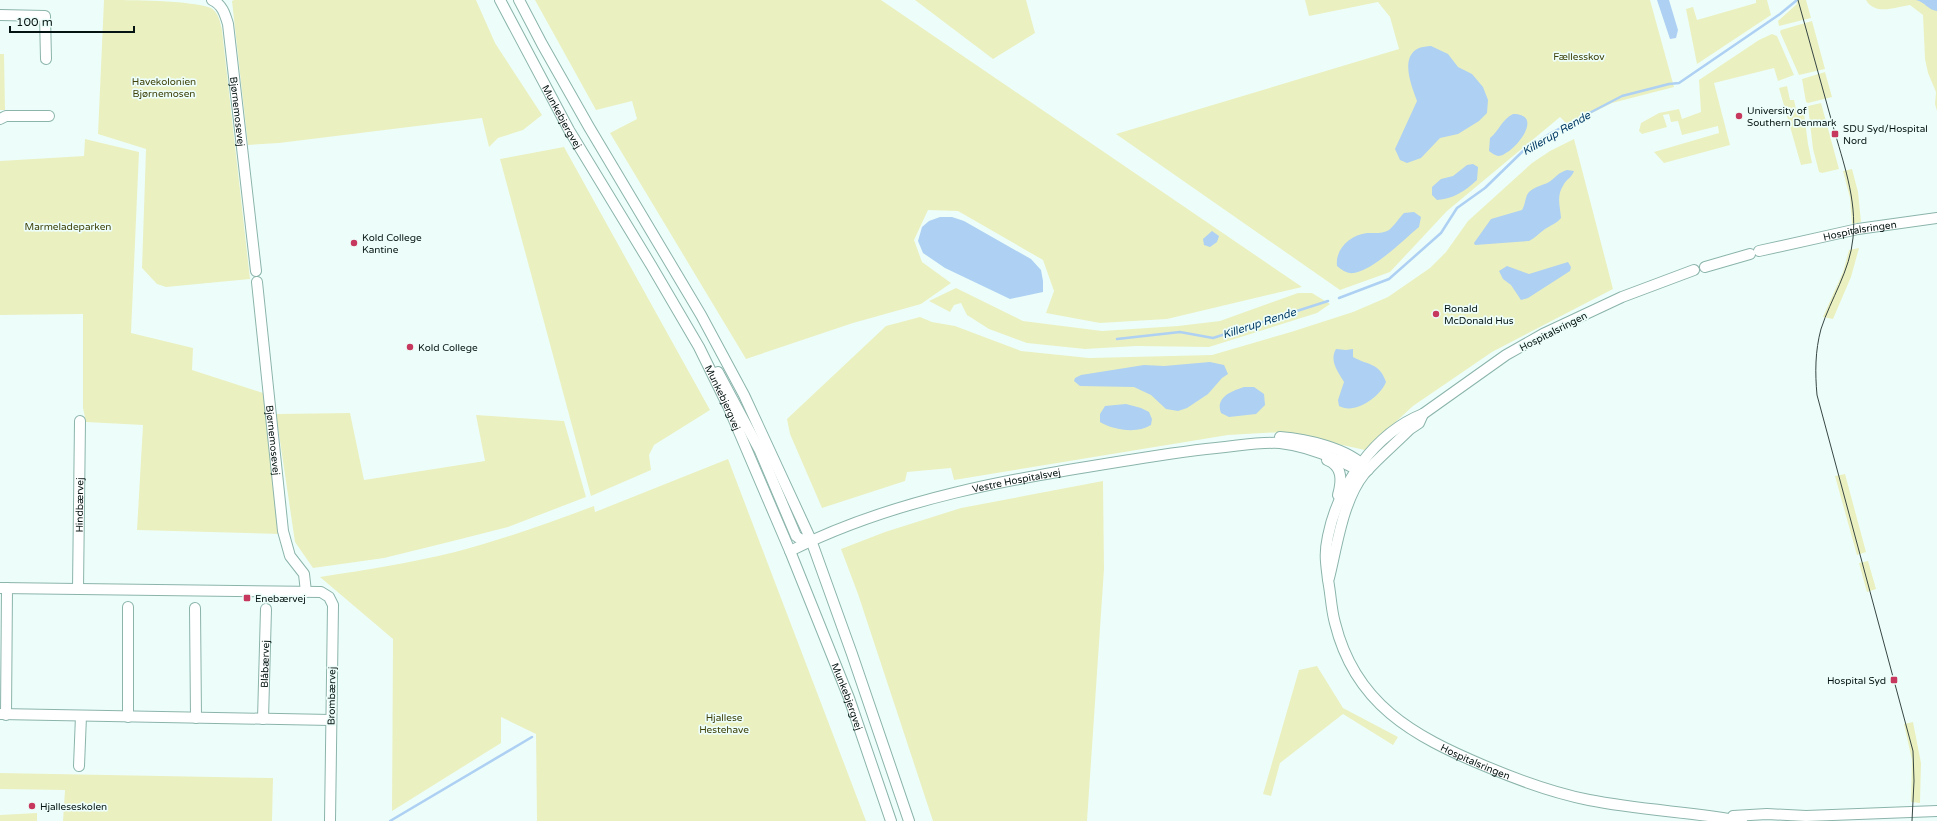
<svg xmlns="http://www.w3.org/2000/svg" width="1937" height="821" viewBox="0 0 1937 821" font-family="'Varela Round',sans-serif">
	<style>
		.green { fill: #ebf0c1 }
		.water { fill: #add0f3 }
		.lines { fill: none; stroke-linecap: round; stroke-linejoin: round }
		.stream { stroke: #add0f3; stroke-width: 2.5 }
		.minor-casing { stroke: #8bb4ab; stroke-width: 12 }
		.minor { stroke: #fff; stroke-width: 10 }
		.tram { stroke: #364643; stroke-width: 1 }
		.poi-dot { fill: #c7385e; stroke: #edfefa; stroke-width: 1.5 }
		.labels { text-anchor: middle; stroke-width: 3.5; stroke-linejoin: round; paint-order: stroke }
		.park-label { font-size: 10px; fill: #3e4109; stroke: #edfefa }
		.poi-label { font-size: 10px; fill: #051412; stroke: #edfefa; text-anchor: start }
		.street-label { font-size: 10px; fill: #051412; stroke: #edfefa }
		.water-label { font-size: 11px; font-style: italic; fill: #023a65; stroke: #edfefa }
	</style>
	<rect width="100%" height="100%" fill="#edfefa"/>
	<path class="green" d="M104,0C131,0 189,0 211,8C219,13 220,22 222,30L250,279L166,287L157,284L142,268L146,149L98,134Z
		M234,0H476L495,43L542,115L523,130L498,138L489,147L482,118L279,143L248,145L232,1Z
		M535,0H881L1302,287L1167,319L1100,323L1046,313L1054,291L1043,260L958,211L928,210L914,240L922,262L951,283L921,304L853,323L746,359L610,133L637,119L632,101L596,110Z
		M915,0H1026L1035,33L993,59Z
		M1305,0H1650L1674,87L1612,103L1568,125L1560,117L1447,211L1390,272L1340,290L1116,134L1399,49L1390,17L1378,2L1309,16Z
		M1756,0H1767L1771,15L1697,64L1686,9L1693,7L1697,20L1756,3Z
		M1796,0H1806L1811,18L1779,26L1778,21L1797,4Z
		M1866,0H1937V111L1935,104L1936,92L1928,73L1925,59L1923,15L1910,5C1896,7 1875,16 1866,0Z
		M1812,21L1825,69L1799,75L1780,32L1781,30Z
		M1772,34L1777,36L1794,75L1778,81L1774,68L1714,83L1730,145L1664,163L1654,152L1719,133L1718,126L1682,135L1678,121L1671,122L1669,114L1663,115L1667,127L1642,134L1639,131L1641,123L1659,113L1679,109L1682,119L1701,112L1699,80L1759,40Z
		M0,54H4L5,110H0Z
		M1825,72L1832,97L1808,103L1806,102L1802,79Z
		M1787,86L1790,100H1794L1797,114L1804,113L1808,144L1812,163L1801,165L1779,88Z
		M1821,103L1839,169L1822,173L1819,172L1813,149L1808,106Z
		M85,139L139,152L131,333L193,348L192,370L266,394L280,534L137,530L143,425L86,422L83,408V314L0,315V161L84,156Z
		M1574,139L1613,289L1492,352L1413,406L1365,450L1283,432L1228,435L954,480L951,468L907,472L905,481L822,508L790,434L787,419L886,326L920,317L932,322L955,326L1021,351L1089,358L1212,355L1291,332L1353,312L1388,297L1430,268L1446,252L1468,221L1532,163L1550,151Z
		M564,147L710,410L654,445L649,455L651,470L591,496L500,159Z
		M1852,169L1858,192L1861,222L1852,224L1850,198L1843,171Z
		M1859,248L1851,277L1833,319L1823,317L1843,272L1849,250Z
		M956,288L1023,321L1102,331L1178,326L1220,321L1298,293H1312L1330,304L1317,313L1209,347L1136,346L1085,349L1027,343L989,329L967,315L961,303L954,305L950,312L929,301Z
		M350,413L364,480L485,461L476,415L564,421L586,497L508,527L453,541L384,558L313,568L295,542L276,414Z
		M728,459L866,821H537L536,734L501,717V743L392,811L393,639L320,577C365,570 410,563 455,552C502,540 548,523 594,506L595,512Z
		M1845,474L1866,552L1857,555L1835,476Z
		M1103,481L1104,569L1087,821H933L858,594L841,549L885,532L961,508Z
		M1868,561L1876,589L1867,592L1859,563Z
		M1317,666L1343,708L1398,737L1393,745L1343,714L1280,763L1271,796L1263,794L1299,670Z
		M1913,722L1921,763L1920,803L1911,802L1912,760L1904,724Z
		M0,773L273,778L272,821H63L65,790L0,789Z
		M37,813V821H0V815Z"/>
	<path class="water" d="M1657,0H1669L1678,30L1676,38L1670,39Z
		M1916,0H1937V11C1928,10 1925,2 1916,0Z
		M1431,46L1448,54L1458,67L1472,74L1483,87L1488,100L1487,113L1479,121L1458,134L1440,138L1421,158L1407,163L1400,160L1395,149L1417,101C1412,87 1399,57 1419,48C1422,47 1427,46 1431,46Z
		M1513,114C1547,114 1512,156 1498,156C1494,155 1492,153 1489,151L1490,138C1499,131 1502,119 1513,114Z
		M1473,164L1478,167L1477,180C1465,191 1453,199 1437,200L1432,195V187L1441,179L1453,176L1467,165Z
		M1567,170L1574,171C1572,177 1567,179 1564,184C1556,196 1560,205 1561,218C1556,224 1551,225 1545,229C1539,233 1535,238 1529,241L1475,245L1474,243L1491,219L1522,210C1525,205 1525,200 1527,195C1531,187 1542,186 1549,182C1555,178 1559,172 1567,170Z
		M1414,212L1421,217L1419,227C1402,241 1375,269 1354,273C1347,274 1342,270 1337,266C1335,249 1350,235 1367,233C1374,233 1383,234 1389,230C1394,226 1399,218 1404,213Z
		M940,217H952L964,221L1031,259L1041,270L1043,281V292L1010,299L945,268L923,253L918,241L922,227L929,221Z
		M1212,231L1219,236L1217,242L1210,247L1204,245L1203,239Z
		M1568,262L1571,267L1570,271L1528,298L1521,300L1511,285L1503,279L1499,271L1507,266L1529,274Z
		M1336,349L1346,350L1353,349V357C1369,366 1379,362 1386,382C1380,397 1355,415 1339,406L1338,400L1344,382C1338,372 1329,361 1336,349Z
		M1210,362L1224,365L1228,374L1222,378L1208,394L1187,408L1178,411L1166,409L1151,395L1134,387L1080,386L1074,381L1075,378L1081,375L1144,365L1164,366Z
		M1244,387H1254L1264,394L1265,405L1256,414L1229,417L1221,413C1215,398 1231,391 1244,387Z
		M1126,404L1141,408L1149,412L1152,419L1151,425C1137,434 1113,430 1100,422V414L1105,406Z"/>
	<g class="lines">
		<path class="stream" d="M1339,298L1389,279L1441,233L1457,208L1485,188L1523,151L1551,133L1622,96L1669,84L1679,83L1780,14L1797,0
			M1117,339L1180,332L1213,338L1328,301
			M390,821L532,737"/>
		<g class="minor-casing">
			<g id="minor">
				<path id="s1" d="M212,0C222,4 225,14 228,24L256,271"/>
				<path id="s2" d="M500,0L569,130L651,265L699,347L728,406L790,551L849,698L891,821"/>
				<path d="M519,0L542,44L589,127L701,315L744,395L811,540L852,654L909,821"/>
				<path d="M0,15L45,16L46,59"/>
				<path d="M0,119L6,116H49"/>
				<path id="s3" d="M1759,251L1858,229L1937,218"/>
				<path d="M1705,267L1750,254"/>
				<path id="s4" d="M1694,270L1622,297L1543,334L1506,355L1423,414C1375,433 1338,486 1328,536C1324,555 1326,562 1328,580C1331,595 1331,609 1335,623C1355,704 1413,736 1485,766C1518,780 1554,793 1589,800C1640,810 1691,812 1742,821"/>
				<path id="s5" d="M257,282L283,531L290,556L304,574L306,592"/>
				<path d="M718,372L760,451L796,536L800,539L811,540"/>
				<path d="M1280,437C1306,439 1348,448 1366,468"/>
				<path d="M1327,460C1343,466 1342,481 1338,495"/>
				<path id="s6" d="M790,551C898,497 1012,479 1130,460C1161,455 1193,450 1225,447C1243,445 1262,442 1280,443C1298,445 1317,451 1335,459C1348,464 1353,470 1368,470"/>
				<path d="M1329,578C1337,546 1343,500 1364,474C1378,458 1395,444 1410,429L1419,423L1423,414"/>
				<path d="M0,588L321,592L329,597L333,605L330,821"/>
				<path id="s7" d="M78,589L80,421"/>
				<path d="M128,607V717"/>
				<path d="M195,608L196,718"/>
				<path d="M0,714L331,720"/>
				<path d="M6,715L7,588"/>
				<path id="s8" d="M263,719L266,609"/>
				<path d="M79,766L81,716"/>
				<path d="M1733,816L1767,814L1806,816L1937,811"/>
			</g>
		</g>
		<use href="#minor" class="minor"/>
		<path class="tram" d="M1798,0C1810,42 1821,84 1833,126C1843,162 1857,199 1853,238C1850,271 1831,298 1821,329C1815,351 1815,373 1817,395L1913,751L1914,781L1912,821"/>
	</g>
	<g class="poi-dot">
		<circle cx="1739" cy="116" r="4"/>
		<rect x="1831" y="130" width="8" height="8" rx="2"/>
		<circle cx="354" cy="243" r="4"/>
		<circle cx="1436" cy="314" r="4"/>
		<circle cx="410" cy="347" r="4"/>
		<rect x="243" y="594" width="8" height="8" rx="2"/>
		<rect x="1890" y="676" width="8" height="8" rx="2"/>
		<circle cx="32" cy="806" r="4"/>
	</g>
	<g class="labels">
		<g class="park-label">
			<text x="1579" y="60">Fællesskov</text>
			<text x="164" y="85">Havekolonien<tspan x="164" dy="12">Bjørnemosen</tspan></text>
			<text x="68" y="230">Marmeladeparken</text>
			<text x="724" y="721">Hjallese<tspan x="724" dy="12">Hestehave</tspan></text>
		</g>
		<g class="poi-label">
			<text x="1747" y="114">University of<tspan x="1747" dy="12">Southern Denmark</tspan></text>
			<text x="1843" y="132">SDU Syd/Hospital<tspan x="1843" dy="12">Nord</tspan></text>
			<text x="362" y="241">Kold College<tspan x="362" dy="12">Kantine</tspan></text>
			<text x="1444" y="312">Ronald<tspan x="1444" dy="12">McDonald Hus</tspan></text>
			<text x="418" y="351">Kold College</text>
			<text x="255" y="602">Enebærvej</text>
			<text x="1886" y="684" text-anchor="end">Hospital Syd</text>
			<text x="40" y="810">Hjalleseskolen</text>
		</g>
		<g class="street-label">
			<text dy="4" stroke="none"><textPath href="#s1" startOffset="118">Bjørnemosevej</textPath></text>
			<text dy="4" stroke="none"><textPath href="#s2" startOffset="132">Munkebjergvej</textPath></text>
			<text dy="4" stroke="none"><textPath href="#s3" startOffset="103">Hospitalsringen</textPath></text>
			<text transform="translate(1553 331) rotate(-27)" y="4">Hospitalsringen</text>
			<text dy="4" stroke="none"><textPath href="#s2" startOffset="456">Munkebjergvej</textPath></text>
			<text dy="4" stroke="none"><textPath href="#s5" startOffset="159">Bjørnemosevej</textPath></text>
			<text dy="4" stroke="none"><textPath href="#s6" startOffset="238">Vestre Hospitalsvej</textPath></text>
			<text dy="4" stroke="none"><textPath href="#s7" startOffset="84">Hindbærvej</textPath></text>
			<text dy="4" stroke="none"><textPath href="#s8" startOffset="55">Blåbærvej</textPath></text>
			<text transform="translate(331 696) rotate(-89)" y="4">Brombærvej</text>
			<text dy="4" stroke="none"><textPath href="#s2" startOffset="780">Munkebjergvej</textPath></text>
			<text dy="4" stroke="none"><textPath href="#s4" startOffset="763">Hospitalsringen</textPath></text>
		</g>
		<g class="water-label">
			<text transform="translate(1556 133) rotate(-30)" y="4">Killerup Rende</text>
			<text transform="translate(1259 323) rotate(-18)" y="4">Killerup Rende</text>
		</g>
	</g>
	<path d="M10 26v6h124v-6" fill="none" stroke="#051412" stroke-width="2"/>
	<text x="16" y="26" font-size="12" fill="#051412" stroke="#edfefa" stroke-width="3" paint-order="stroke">100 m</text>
</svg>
